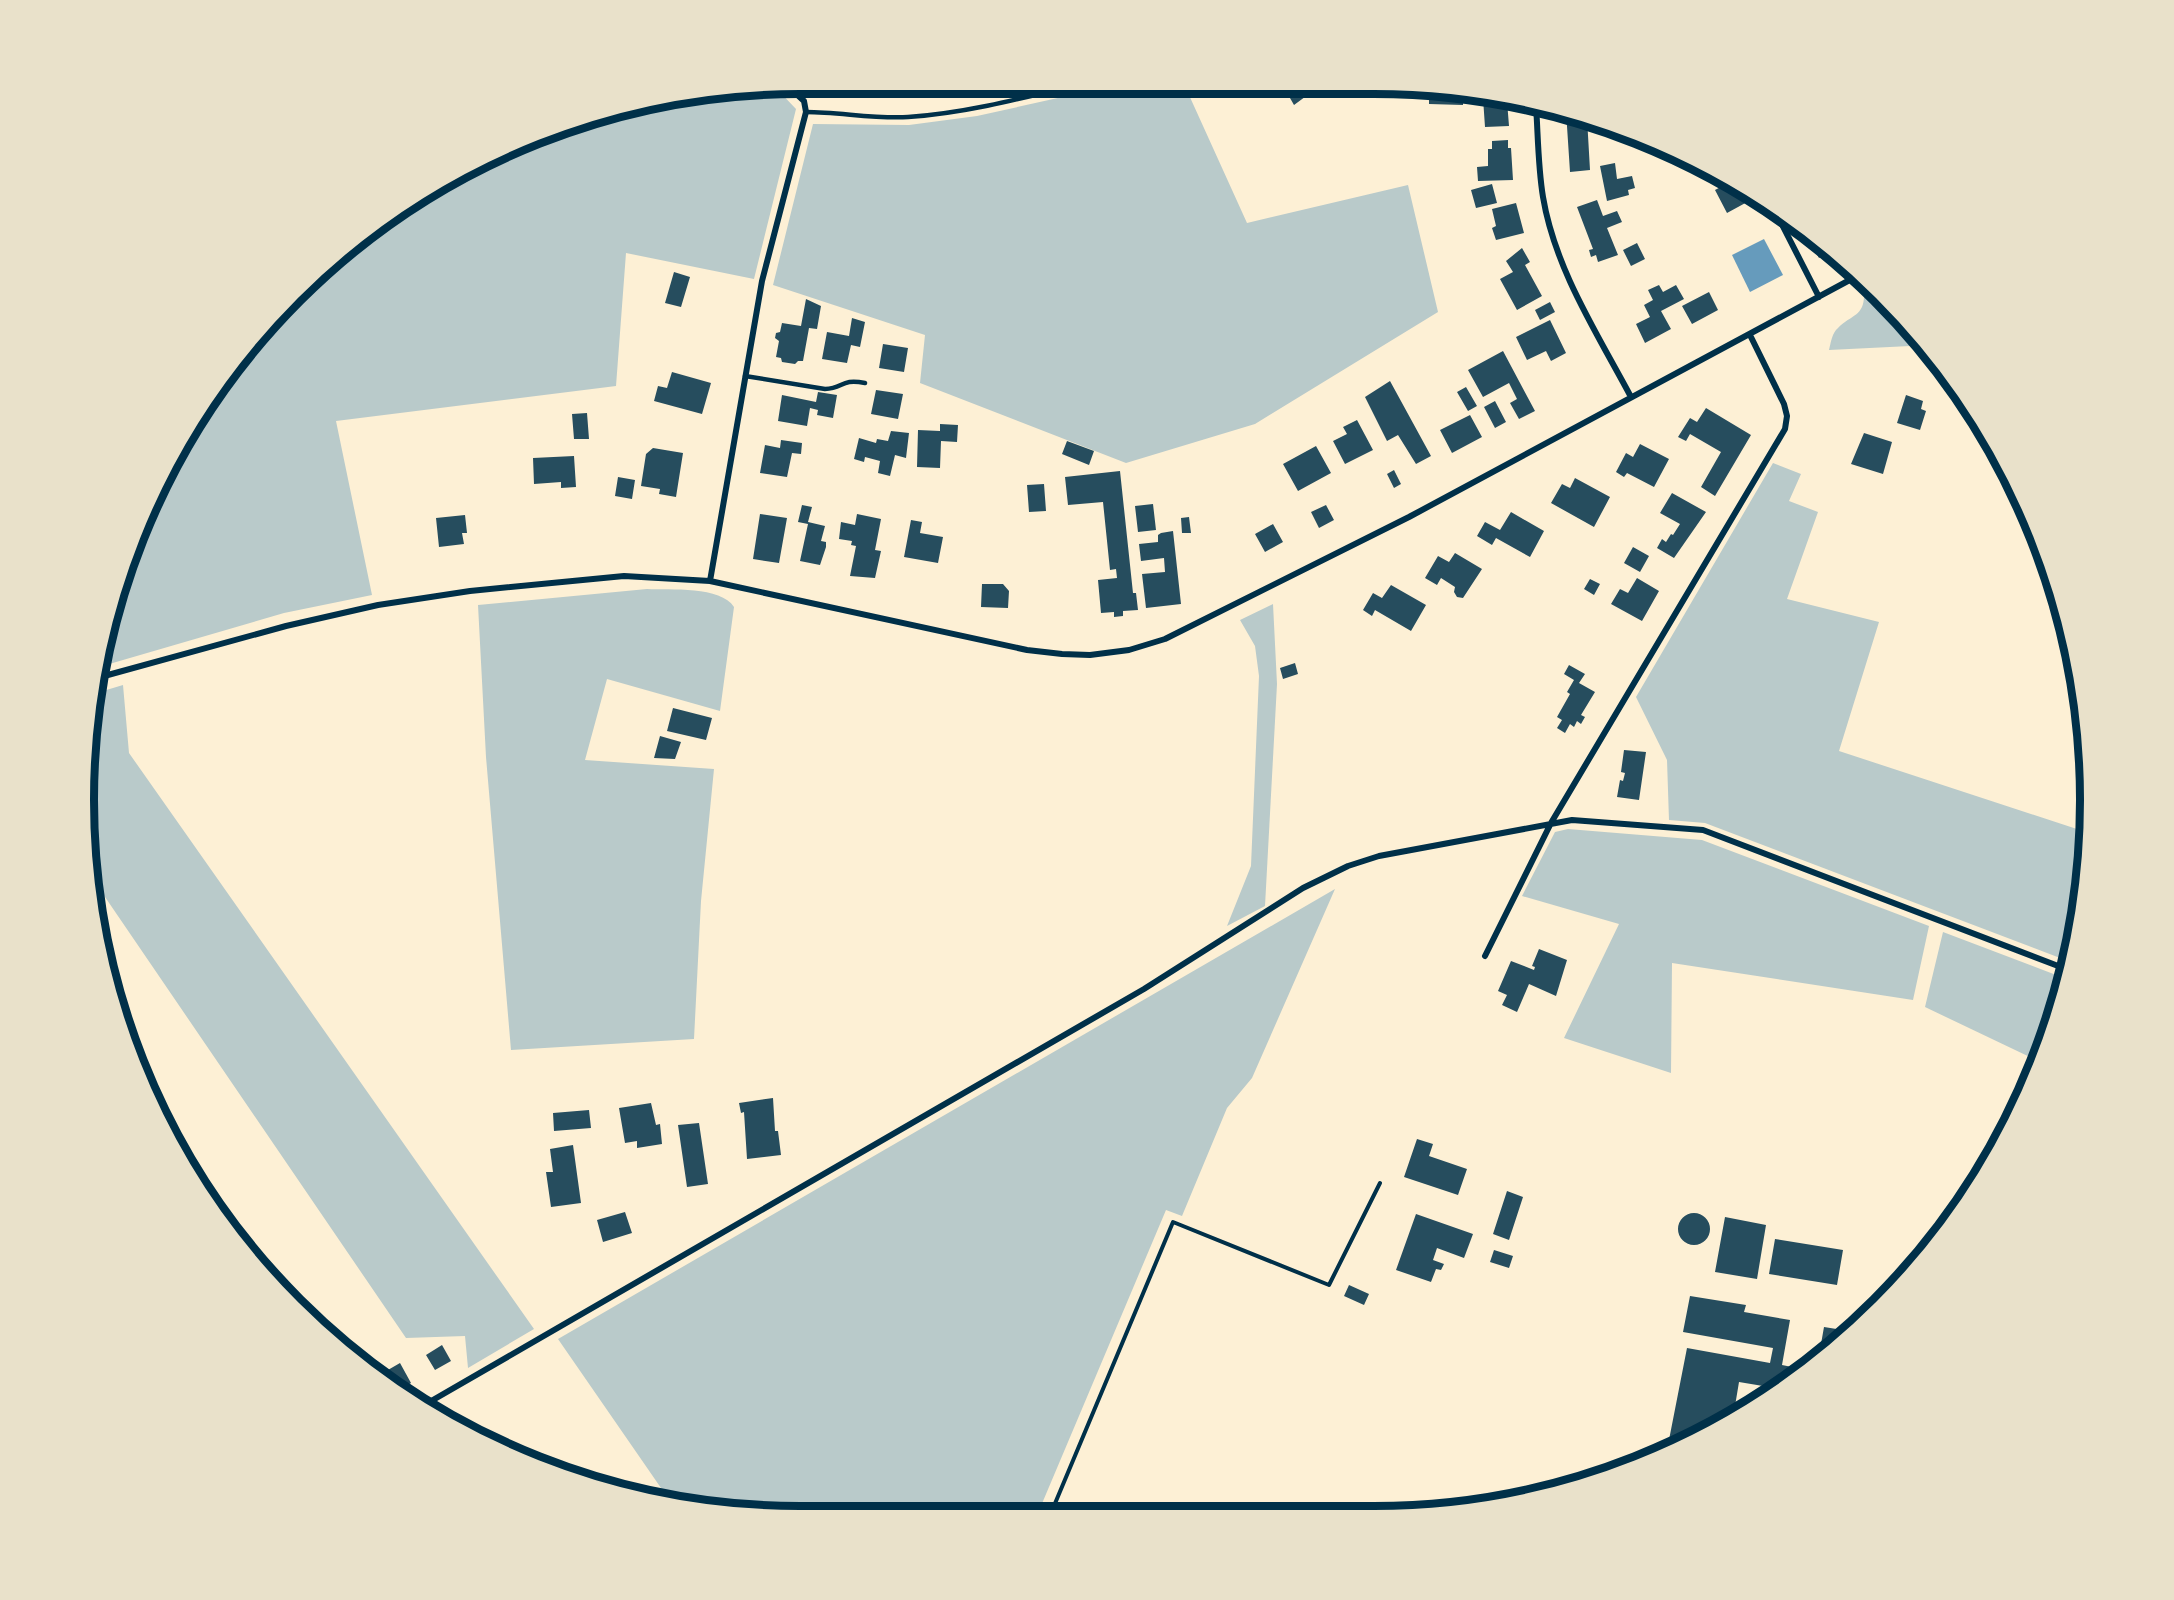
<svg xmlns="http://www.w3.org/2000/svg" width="2174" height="1600" viewBox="0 0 2174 1600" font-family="'Fira Sans',sans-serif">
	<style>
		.green { fill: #b9caca }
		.water { fill: #669bbc }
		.building { fill: #264d5e }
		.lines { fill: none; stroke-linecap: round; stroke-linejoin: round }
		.path { stroke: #003049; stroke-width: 4 }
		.service { stroke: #003049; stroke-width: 4.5 }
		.minor { stroke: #003049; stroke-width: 6 }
		.rim { fill: none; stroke: #003049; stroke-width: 8 }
	</style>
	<rect width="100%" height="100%" fill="#fdf0d5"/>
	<path class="green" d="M1121,84H1184L1247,223L1408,185L1438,312L1255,424L1126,463L920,383L925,335L773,285L813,124L909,125L977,116Z
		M775,87L796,109L754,279L626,253L616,386L336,421L372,595L284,613L99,667L122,570L158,484L261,328L402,204L526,139L614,108Z
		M1871,289L1912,332L1910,346L1829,350C1831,342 1832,333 1838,328C1852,314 1865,317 1864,292Z
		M1773,463L1801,474L1789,501L1818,512L1787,599L1879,622L1839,751L2086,832L2084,893L2068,961L1705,823L1669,820L1667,760L1636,697Z
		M647,589C670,590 721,586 734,607L720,711L607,679L585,760L714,769L701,901L694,1039L511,1050L486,757L478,605Z
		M1273,604L1277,684L1265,906L1227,926L1251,866L1259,676L1255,646L1240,620Z
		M123,685L129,753L534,1329L468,1368L465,1336L406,1338L90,875V706L93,694Z
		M1568,829L1702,840L1929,926L1913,1000L1672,963L1671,1073L1564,1038L1619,924L1522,896L1555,832Z
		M1335,889L1252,1078L1227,1108L1182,1216L1166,1210L1038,1513L753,1514L670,1501L558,1339Z
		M1943,932L2064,978L2052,1030L2038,1061L1925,1007Z"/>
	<path class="water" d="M1764,239L1783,275L1750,292L1732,255Z"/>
	<path class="building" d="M1282,84H1309L1313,91L1294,105Z
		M1429,91L1463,96V105L1429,104Z
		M1483,98L1507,101L1509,126L1485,127Z
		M1566,111L1587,118L1590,170L1570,172Z
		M1508,140V148H1511L1513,180L1478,181L1477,167L1488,166V149H1492V141Z
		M1615,163L1617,179L1632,176L1635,188L1628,190L1629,195L1607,201L1600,166Z
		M1730,182L1743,189L1749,201L1727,213L1715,190Z
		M1492,184L1497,203L1476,208L1471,190Z
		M1597,200L1603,216L1617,211L1622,222L1607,228L1618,255L1598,262L1596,255L1591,257L1589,250L1593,249L1577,207Z
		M1516,203L1524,233L1496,240L1492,228L1496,226L1492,209Z
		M1811,234L1816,239L1832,251L1819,258L1807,236Z
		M1637,243L1645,259L1631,266L1623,250Z
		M1522,248L1530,262L1525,265L1542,296L1517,310L1500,279L1513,272L1506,261Z
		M674,272L690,277L681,307L665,303Z
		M1659,285L1663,292L1676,285L1684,299L1661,311L1671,329L1645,343L1636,324L1650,317L1644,305L1653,300L1648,290Z
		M1709,292L1718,310L1692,324L1682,306Z
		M806,299L821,306L817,329L809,328L803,361H798L795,364L782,362L781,358L776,357L779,341L775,338L776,333L780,332L782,323L801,326Z
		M1550,302L1555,312L1540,320L1535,310Z
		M852,318L865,322L860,347L851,345L847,363L822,359L827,332L849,336Z
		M1550,320L1566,353L1551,361L1546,351L1527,360L1516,337Z
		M883,344L908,348L904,372L879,368Z
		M1503,351L1535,411L1519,419L1510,403L1517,399L1509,383L1483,397L1468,370Z
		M672,372L711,383L702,414L654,401L658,386L667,388Z
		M1390,381L1431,456L1416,464L1398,435L1387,441L1365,397Z
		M1466,387L1477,406L1468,411L1457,392Z
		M876,390L903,394L898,419L871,414Z
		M818,392L837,395L833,418L817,415L818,410L810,408L807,426L778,421L782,395L816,402Z
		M1906,395L1923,401L1921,409L1926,411L1920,430L1897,423Z
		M1495,401L1506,422L1495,428L1484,407Z
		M1706,408L1751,435L1715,496L1701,487L1721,452L1690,434L1686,441L1678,437L1690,418L1697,422Z
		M587,413L589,439H574L572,414Z
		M1470,415L1482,437L1452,453L1440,430Z
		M1357,420L1373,450L1345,464L1333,441L1347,434L1343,427Z
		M940,424L958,425L957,442L941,441L940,468L917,467L918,430L940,431Z
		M891,431L909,433L906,458L895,455L890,476L878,473L880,461L865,457L864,462L854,459L859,438L876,443L877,439L888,441Z
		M1864,433L1892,442L1883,474L1851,464Z
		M781,440L802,443L801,454L792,453L787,477L760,473L765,445L780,448Z
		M1067,441L1094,451L1089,465L1062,454Z
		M1640,444L1669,459L1654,487L1627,473L1624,477L1616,472L1626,453L1633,457Z
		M1316,446L1331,473L1298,491L1283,464Z
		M653,448L683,453L676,497L659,494L660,489L641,486L646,454Z
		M574,456L576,487L561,488V482L534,484L533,458Z
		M1394,470L1401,484L1394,488L1387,474Z
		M1120,471L1133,593H1136L1138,610L1123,611V616L1114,617V612L1101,613L1098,580L1117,578L1116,569L1110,570L1103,502L1068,505L1065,477Z
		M618,477L635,480L632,499L615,496Z
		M1575,478L1610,497L1594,527L1551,503L1562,484L1570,488Z
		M1044,484L1046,511L1029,512L1027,485Z
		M1672,493L1706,512L1674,558L1657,548L1662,539L1666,542L1671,534L1673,535L1680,524L1660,513Z
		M1153,504L1156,530L1138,532L1135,506Z
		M802,505L812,507L808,522L825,526L821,541L826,542V547L820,565L800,561L808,524L798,522Z
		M1326,505L1334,520L1319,528L1311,512Z
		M1511,512L1544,531L1530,557L1496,538L1492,545L1477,536L1485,522L1500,530Z
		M760,514L787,518L779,563L753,559Z
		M857,514L881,519L875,550L881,551L875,578L850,576L856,546L851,545L852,541L839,539L841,522L855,525Z
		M465,515L467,533H462L464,544L439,547L436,518Z
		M1189,517L1191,533H1182L1181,518Z
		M911,520L922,522L920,533L943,537L938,563L904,557Z
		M1273,524L1283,542L1265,552L1255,534Z
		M1173,531L1181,604L1146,608L1142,574L1165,572L1164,558L1141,561L1139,544L1158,542V535L1161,533Z
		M1633,547L1649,556L1640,572L1624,563Z
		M1455,553L1482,569L1463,598L1457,597L1454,592L1455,587L1441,578L1437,585L1425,578L1438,556L1449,562Z
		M1637,578L1659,591L1642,621L1611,604L1620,589L1628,593Z
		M1590,579L1600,584L1594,595L1584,589Z
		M982,584H1003L1009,591L1008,608L981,607Z
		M1391,585L1426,605L1411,631L1375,610L1372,616L1363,610L1373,593L1382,598Z
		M1295,663L1298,674L1283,679L1280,668Z
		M1569,665L1585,674L1579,683L1595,692L1581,715L1585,717L1581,724L1577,721L1574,727L1570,724L1565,733L1557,728L1562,720L1557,717L1570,694L1567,692L1574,680L1564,674Z
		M673,708L712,718L706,740L667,731Z
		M660,736L681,742L675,759L654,758Z
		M1624,750L1646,752L1639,800L1617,797L1620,780L1623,781L1625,773L1621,772Z
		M1539,949L1567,960L1556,996L1529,984L1517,1012L1502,1005L1507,995L1498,991L1511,961L1534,970L1535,967L1532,966Z
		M773,1098L775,1131H778L781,1155L747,1159L744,1112L741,1113L739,1103Z
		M651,1103L656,1125L660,1124L662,1144L637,1148V1141L625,1143L619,1108Z
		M589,1110L591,1128L554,1131L553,1113Z
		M699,1123L708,1184L687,1187L678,1125Z
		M1417,1139L1433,1144L1429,1156L1467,1169L1458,1195L1404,1177Z
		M573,1145L581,1203L551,1207L546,1172H553L550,1149Z
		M1507,1191L1523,1197L1509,1240L1493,1234Z
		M625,1212L632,1233L603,1242L597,1220Z
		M1678 1229a16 16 0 1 1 32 0a16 16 0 1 1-32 0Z
		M1416,1214L1473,1234L1464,1258L1437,1248L1433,1260L1444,1264L1441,1270L1436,1269L1431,1282L1396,1270Z
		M1725,1217L1766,1225L1757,1279L1715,1272Z
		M1775,1239L1843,1250L1837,1285L1769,1274Z
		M1494,1250L1513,1256L1509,1268L1490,1262Z
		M1349,1285L1369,1294L1364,1305L1344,1296Z
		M1690,1296L1746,1305L1744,1312L1790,1320L1782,1365L1807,1370L1775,1388L1739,1382L1734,1412L1675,1446L1668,1445L1687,1348L1770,1363L1773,1348L1683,1332Z
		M1824,1327L1849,1331L1818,1361Z
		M442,1345L451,1361L435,1370L426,1355Z
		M400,1363L411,1383L403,1388L381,1374Z"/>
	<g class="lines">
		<path class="path" d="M1051,1513L1173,1222L1329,1285L1380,1183"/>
		<path class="service" d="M806,112C840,112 873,119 908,117C966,113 1023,98 1080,84
			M745,376L825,389C844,389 840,378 865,383"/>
		<path class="minor" d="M1536,105C1538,135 1538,167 1543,197C1555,269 1597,333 1631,397
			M1772,205L1819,297
			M710,581L762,281L806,112L804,101L788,86
			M97,678L286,626L378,605L470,591L624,576L710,581L1027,650L1062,654L1090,655L1129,650L1165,639L1409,517L1859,275
			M1485,956L1551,823L1785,429L1787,416L1784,404L1750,335
			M426,1404L1144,989L1303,888L1348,866L1379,856L1572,820L1703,830L2066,969"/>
	</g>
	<path d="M0 0H2174V1600H0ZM800 94H1374A706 706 0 0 1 2080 800V800A706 706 0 0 1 1374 1506H800A706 706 0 0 1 94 800V800A706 706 0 0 1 800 94Z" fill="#e9e1ca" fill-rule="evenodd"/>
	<path class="rim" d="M800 94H1374A706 706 0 0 1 2080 800V800A706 706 0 0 1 1374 1506H800A706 706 0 0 1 94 800V800A706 706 0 0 1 800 94Z"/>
</svg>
